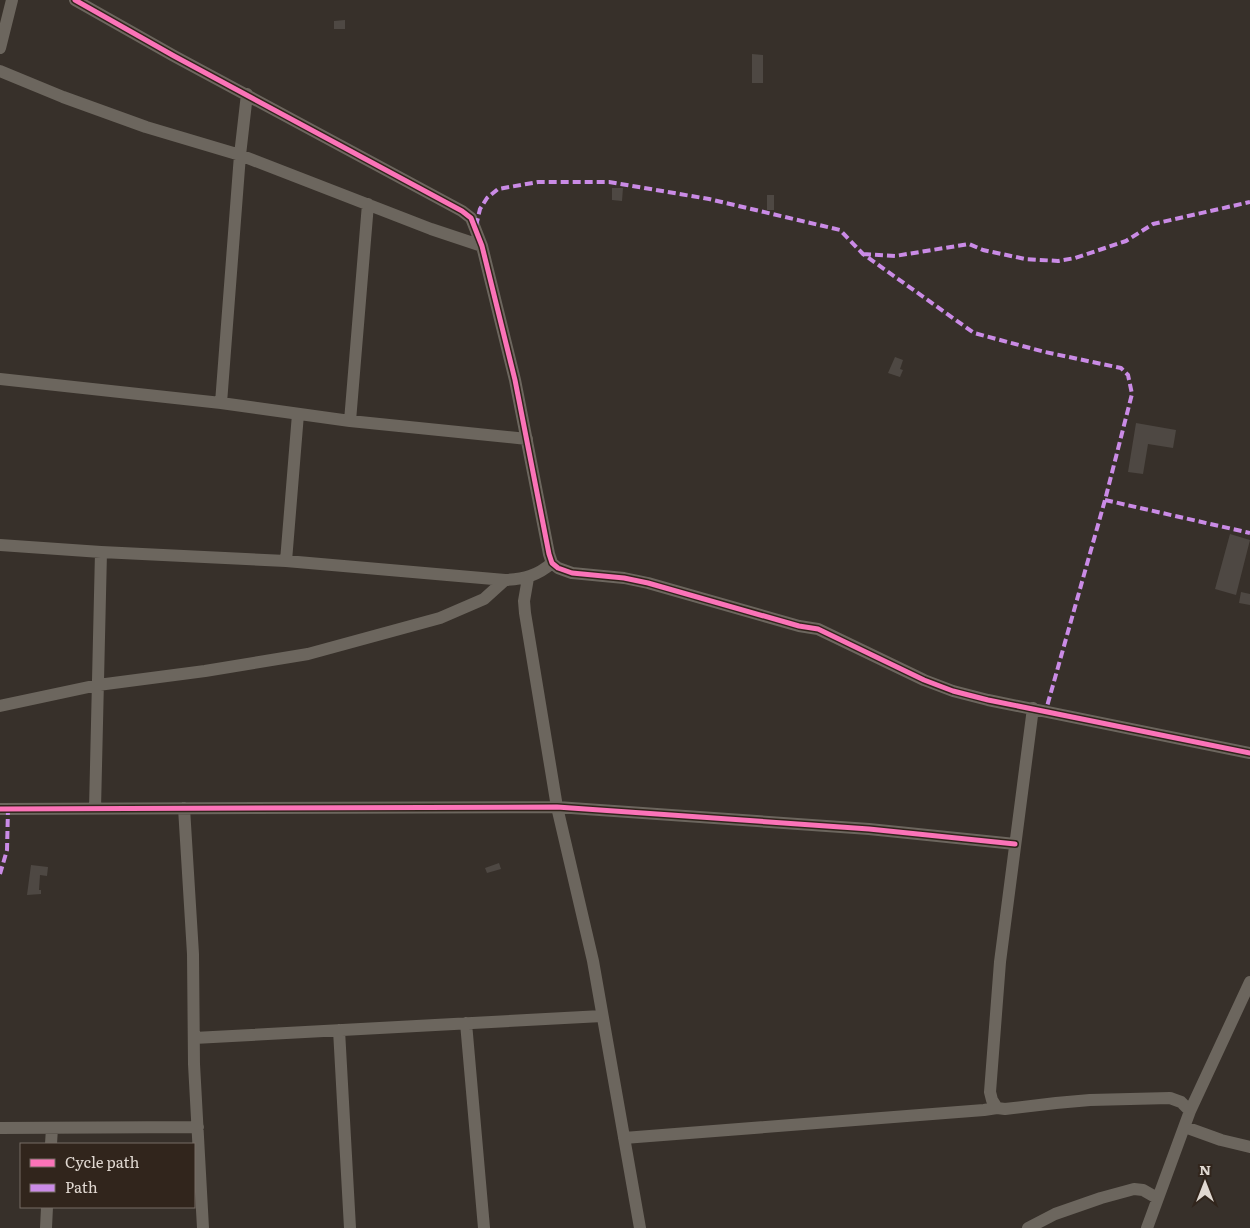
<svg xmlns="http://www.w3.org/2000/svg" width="1250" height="1228" viewBox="0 0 1250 1228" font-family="Literata,serif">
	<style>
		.building { fill: #4e4843 }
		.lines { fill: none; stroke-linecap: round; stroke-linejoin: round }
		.street { stroke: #6c665e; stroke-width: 12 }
		.quiet { stroke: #ca8be6; stroke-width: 4; stroke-dasharray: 8 4; stroke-linecap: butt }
		.cycleway-casing { stroke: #31251c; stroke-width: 8 }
		.cycleway { stroke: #fb73b8; stroke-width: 5 }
	</style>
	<rect width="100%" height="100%" fill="#37302a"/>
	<path class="building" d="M345,20V29H334V21Z
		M752,54L763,55V83H752Z
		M612,188H623L622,201L612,200Z
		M767,195H774V210H767Z
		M895,357L903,360L900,369L903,370L900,377L888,373Z
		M1136,423L1176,430L1173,448L1148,444L1143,474L1128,472Z
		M1230,534L1250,540L1236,595L1215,589Z
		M1241,592L1250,594V605L1239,603Z
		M499,863L501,869L487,873L485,868Z
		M31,865L48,867L47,876L40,875L39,890H41V894L27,895Z"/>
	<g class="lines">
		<path class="street" d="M75,0L174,56L462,211L471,218L482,246L515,380L549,554L552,563L558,568L572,573L624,578L648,583L799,626L818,629L924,680L953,691L988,700L1250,753
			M0,48L12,0
			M0,71L63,97L146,127L240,155L431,229L482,246
			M0,379L221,403L350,421L527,439
			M221,403L240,155L247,94
			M350,421L368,204
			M0,545L101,552L286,561L505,580C524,579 537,576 552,563
			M286,561L298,414
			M528,578L524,601L525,613L557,807L593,961L640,1228
			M0,706L98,685L205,671L308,654L440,618L484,599L505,580
			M1033,708L1000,962L990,1092L992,1100L997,1108L1005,1109L1056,1103L1090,1100L1170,1098L1181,1102L1190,1111
			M184,808L193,954L194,1064L203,1228
			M0,809L557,807L869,829L1015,844
			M95,809L101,552
			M466,1023L484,1228
			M339,1030L350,1228
			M194,1038L602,1016
			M1185,1127L1221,1140L1250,1147
			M0,1128L198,1127
			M624,1138L984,1110L997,1108
			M51,1144L52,1128
			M46,1228L47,1207
			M1028,1228L1055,1214L1101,1198L1134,1189L1143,1190L1157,1198
			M1147,1228L1190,1111L1250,982"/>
		<path class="quiet" d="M476,226L480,209L487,198L498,189L538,182H609L709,199L840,230L863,254L974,333L1045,352L1121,368L1128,375L1132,394L1105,500L1046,710
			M863,254L895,256L969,244L983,250L1025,259L1058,261L1075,258L1126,241L1153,224L1250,202
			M1105,500L1250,533
			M0,874L7,850L8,809"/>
		<g class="cycleway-casing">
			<path id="cycleway" d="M75,0L174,56L462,211L471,218L482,246L515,380L549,554L552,563L558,568L572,573L624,578L648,583L799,626L818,629L924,680L953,691L988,700L1250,753
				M0,809L557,807L869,829L1015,844"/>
		</g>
		<use href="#cycleway" class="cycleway"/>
	</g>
	<rect x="20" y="1143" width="175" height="65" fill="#31251c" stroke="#776d64"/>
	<rect x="30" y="1159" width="25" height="8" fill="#fb73b8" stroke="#776d64"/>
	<text x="65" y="1168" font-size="15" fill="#e0d8d1">Cycle path</text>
	<rect x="30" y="1184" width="25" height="8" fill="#ca8be6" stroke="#776d64"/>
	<text x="65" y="1193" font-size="15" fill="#e0d8d1">Path</text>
	<g transform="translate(1205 1183)" stroke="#31251c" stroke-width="4" paint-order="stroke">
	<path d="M0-4L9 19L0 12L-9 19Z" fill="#e0d8d1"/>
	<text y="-8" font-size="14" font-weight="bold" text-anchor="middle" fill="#e0d8d1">N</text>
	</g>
</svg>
